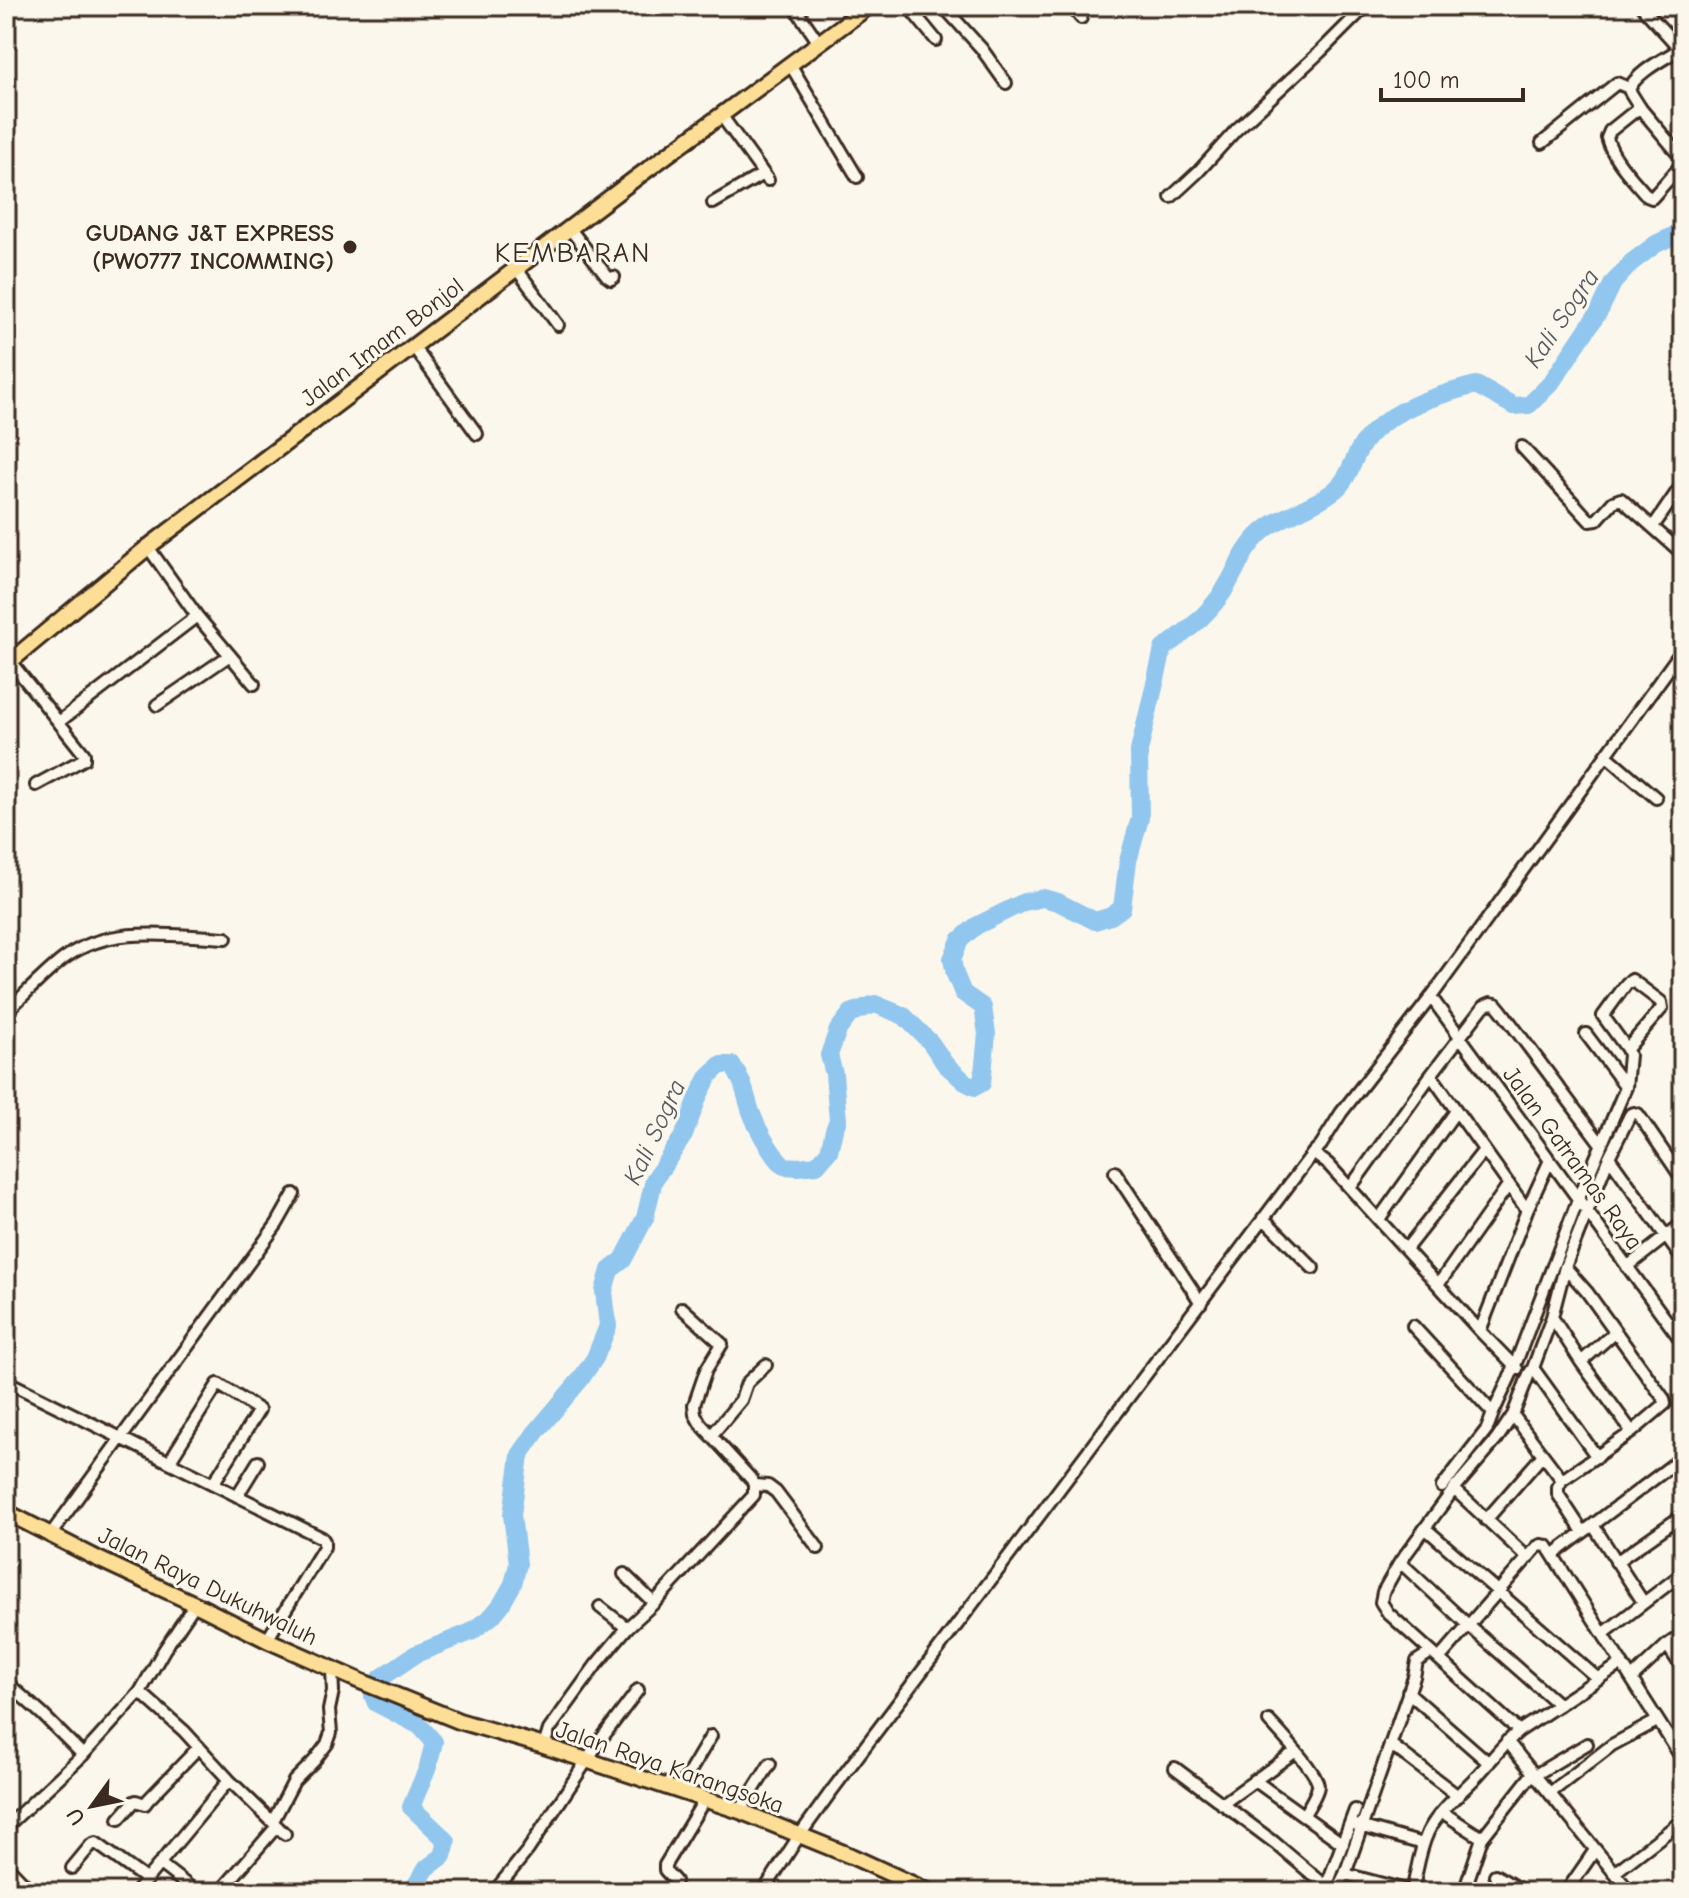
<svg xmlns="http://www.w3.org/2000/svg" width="1689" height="1898" viewBox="0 0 1689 1898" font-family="'Comic Neue',sans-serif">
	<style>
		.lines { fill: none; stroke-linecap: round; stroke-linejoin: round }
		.river { stroke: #91c6ef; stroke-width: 18 }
		.minor-casing { stroke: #3b2a1e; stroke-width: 16 }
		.major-casing { stroke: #3b2a1e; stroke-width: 20 }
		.minor { stroke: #fbf7ec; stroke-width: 10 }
		.major { stroke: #fdde96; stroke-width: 14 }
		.poi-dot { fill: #3b2a1e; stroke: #fbf7ec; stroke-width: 3 }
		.labels { text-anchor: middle; stroke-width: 6; stroke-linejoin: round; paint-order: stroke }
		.poi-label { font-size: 24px; font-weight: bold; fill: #3b2a1e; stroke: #fbf7ec; text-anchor: end }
		.street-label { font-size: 24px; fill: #3b2a1e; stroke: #fbf7ec }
		.water-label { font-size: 26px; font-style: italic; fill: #55595d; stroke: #fbf7ec }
		.quarter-label { font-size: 28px; letter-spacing: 2px; fill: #3b2a1e; stroke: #fbf7ec }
	</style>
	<rect width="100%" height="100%" fill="#fbf7ec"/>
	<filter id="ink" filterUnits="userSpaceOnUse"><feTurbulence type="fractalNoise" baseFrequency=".0125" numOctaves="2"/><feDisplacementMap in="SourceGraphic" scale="16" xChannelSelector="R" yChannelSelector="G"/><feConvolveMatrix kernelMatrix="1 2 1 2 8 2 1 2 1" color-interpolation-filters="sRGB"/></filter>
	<g filter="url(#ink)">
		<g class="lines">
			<path class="river" d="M411,1892L427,1868L443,1856L447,1841L411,1807L428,1767L434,1742L420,1726L376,1703L373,1696L381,1678L416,1654L471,1632L492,1616L501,1605L513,1584L518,1564L512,1515L520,1455L536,1432L580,1380L595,1358L608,1326L604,1291L610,1270L623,1260L645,1218L654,1180L684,1135L699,1095L709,1076L720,1065H732C744,1081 745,1094 751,1112C758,1131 770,1151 784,1166L798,1167L817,1165L829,1151L834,1130L838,1120L834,1074L829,1055L838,1030L851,1013L875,1004L904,1016L931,1043L945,1064L965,1082L975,1087L982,1083L987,1034L983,1007L963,993L955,974L952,959L960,940L976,926L1024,902L1043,898L1058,902L1095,921L1111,916L1122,908L1128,861L1140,818L1139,751L1163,649C1187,631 1203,619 1221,595C1235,575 1242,550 1261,533C1280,515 1315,507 1335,490C1348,480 1352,462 1360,448C1382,411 1437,395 1476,385L1514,406L1529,405L1551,383L1600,310L1613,283L1632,262L1656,244L1675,235H1683"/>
			<g class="minor-casing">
				<path id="minor" d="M794,6L819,43
					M908,6L936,40
					M943,6L981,48L1006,83
					M1071,6L1081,18
					M1641,6L1680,49L1683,46
					M1680,49C1664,59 1635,73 1629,90L1641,109L1683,159
					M790,64L857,177
					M1640,107L1610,131L1607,138C1613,160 1633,179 1647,196L1652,198L1683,163
					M721,115L768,180
					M1542,143L1617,83L1629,88
					M1171,197L1198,172L1236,130L1320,52L1366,6
					M713,203L763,174
					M570,229L607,276L611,279L614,277
					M516,268L558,325
					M413,346L477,434
					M1522,447L1590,521L1597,520L1613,502L1621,499L1683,554
					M1653,527L1683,483
					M197,616L254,684
					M10,661L84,754V759L36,785
					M157,705L230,655
					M60,721L197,616L148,547
					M1606,755L1656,798
					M1431,997L1683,1343
					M6,1012C26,994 44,973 66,957C112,924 173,936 226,938
					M1586,1034L1626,1087
					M1431,1075L1527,1210
					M1313,1153L1328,1164L1480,1331L1517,1369
					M1609,1157L1683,1260
					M1115,1172L1201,1303
					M1350,1188L1431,1075L1484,1006L1491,1003L1496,1004L1501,1010L1601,1144
					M1263,1218L1313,1268
					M1379,1219L1456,1111
					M1406,1249L1484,1150
					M1627,1267L1683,1223
					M1438,1285L1509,1184
					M1552,1317L1581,1362L1632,1432
					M1413,1326L1493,1413
					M1480,1331L1527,1210L1550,1160
					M1581,1362L1615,1332
					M1533,1368L1597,1457
					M6,1381L322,1538L324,1541V1547L267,1640
					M1513,1415L1562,1480L1632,1432L1665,1404L1664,1399L1587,1292L1565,1267
					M711,1436L741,1400L747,1383L766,1365
					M169,1462L218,1384L259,1410L213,1484
					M1562,1480L1558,1487V1494L1583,1532
					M754,1485L768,1486L776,1492L818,1548
					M1442,1487L1487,1429L1493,1413L1514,1368L1578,1200L1626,1087L1629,1055L1627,1049L1603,1016L1627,983L1632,980L1661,1002L1662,1008L1627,1049
					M1454,1489L1528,1558
					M237,1496L258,1462
					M1486,1520L1542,1456
					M1593,1525L1643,1602
					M1425,1528L1597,1678
					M51,1534L277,1224L294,1194
					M1553,1555L1683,1457
					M1400,1562L1468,1625L1559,1705
					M1616,1562L1683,1515
					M624,1574L654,1603
					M600,1607L627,1628
					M1603,1634L1683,1573
					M1667,1645L1683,1669
					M1439,1659L1537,1547L1541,1545L1547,1546L1683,1760
					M1632,1678L1667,1645L1683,1634
					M6,1682L42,1714L83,1755
					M140,1692L184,1731L229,1780L285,1834
					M1408,1692L1489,1763
					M1269,1721C1278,1731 1319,1774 1318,1786C1317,1795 1308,1807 1304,1815
					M1519,1731L1388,1613L1381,1602L1383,1592L1400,1562L1454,1489L1497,1439L1513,1415L1529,1374L1533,1368L1552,1317L1565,1267L1609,1157L1630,1115L1634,1113L1638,1114L1683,1180
					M1507,1741L1630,1892
					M1390,1744L1458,1796
					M544,1746L549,1730L596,1665L627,1628L654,1603L754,1495V1485L752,1480L700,1423L695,1414L694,1405L706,1370L722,1344L682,1308
					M1175,1768L1275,1843L1333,1892
					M1535,1775L1587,1744
					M1254,1780L1343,1844
					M679,1790L711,1736
					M1550,1793L1612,1745L1657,1721
					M1222,1804L1296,1751
					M740,1811L770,1764
					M1442,1812L1482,1838
					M119,1819L134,1802L136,1801L145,1804L148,1800L199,1747
					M273,1821L294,1781L314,1761L327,1744L331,1733L329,1710L333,1691L332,1670
					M1356,1825L1423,1844
					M6,1827L83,1755L140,1692L164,1650L195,1604
					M160,1864L196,1892
					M6,1865L32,1892
					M72,1868L91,1845L96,1843L147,1880
					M1614,1873L1683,1820
					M1345,1874L1413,1892
					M1495,1875L1524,1892
					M1325,1890L1355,1810
					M136,1892L229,1780
					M220,1892L277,1826
					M494,1892L528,1850L599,1742L638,1690
					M669,1892L674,1887L675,1881L665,1870V1865L705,1799
					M763,1892L799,1836L830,1793L1313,1153L1321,1145L1341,1113L1431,997L1683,649
					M1336,1892L1345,1874L1414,1677L1417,1661L1431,1652
					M1412,1892C1417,1872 1419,1851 1428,1832C1439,1810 1460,1794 1477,1776C1491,1761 1503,1744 1519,1731L1622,1663
					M1464,1892L1482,1838L1533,1773
					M1566,1892L1595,1850"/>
			</g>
			<g class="major-casing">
				<path id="major" d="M6,665L148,547L636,178L869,6
					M6,1512L96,1558L195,1604L267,1640L360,1681L459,1721L544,1746L740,1811L851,1856L930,1892"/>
			</g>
			<use href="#minor" class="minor"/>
			<use href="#major" class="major"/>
		</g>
	</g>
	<circle class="poi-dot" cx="350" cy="247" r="8"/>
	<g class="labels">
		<g class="poi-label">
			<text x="334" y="241">GUDANG J&amp;T EXPRESS<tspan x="334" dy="28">(PWO777 INCOMMING)</tspan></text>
		</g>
		<g class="street-label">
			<text transform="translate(382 342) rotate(-37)" y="8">Jalan Imam Bonjol</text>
			<text transform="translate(1573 1158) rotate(54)" y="8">Jalan Gatramas Raya</text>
			<text transform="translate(208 1586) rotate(26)" y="8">Jalan Raya Dukuhwaluh</text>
			<text transform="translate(670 1767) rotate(19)" y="8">Jalan Raya Karangsoka</text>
		</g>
		<g class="water-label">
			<text transform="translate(1561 318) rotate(-56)" y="9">Kali Sogra</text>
			<text transform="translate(654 1132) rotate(-65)" y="9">Kali Sogra</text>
		</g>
		<g class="quarter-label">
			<text x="573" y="262">KEMBARAN</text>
		</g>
	</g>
	<rect width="1689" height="1898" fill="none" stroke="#fbf7ec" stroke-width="32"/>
	<rect x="16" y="16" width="1657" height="1866" fill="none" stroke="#3b2a1e" stroke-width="3" filter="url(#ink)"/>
	<g transform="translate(92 1806) rotate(237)" stroke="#fbf7ec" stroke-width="6" paint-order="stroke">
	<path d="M0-6L14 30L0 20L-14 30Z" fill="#3b2a1e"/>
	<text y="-12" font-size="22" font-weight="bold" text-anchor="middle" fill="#3b2a1e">U</text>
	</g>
	<path d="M1381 88v12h142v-12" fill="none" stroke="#3b2a1e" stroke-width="4"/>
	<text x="1393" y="88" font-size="24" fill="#3b2a1e" stroke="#fbf7ec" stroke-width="6" paint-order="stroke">100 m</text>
</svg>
